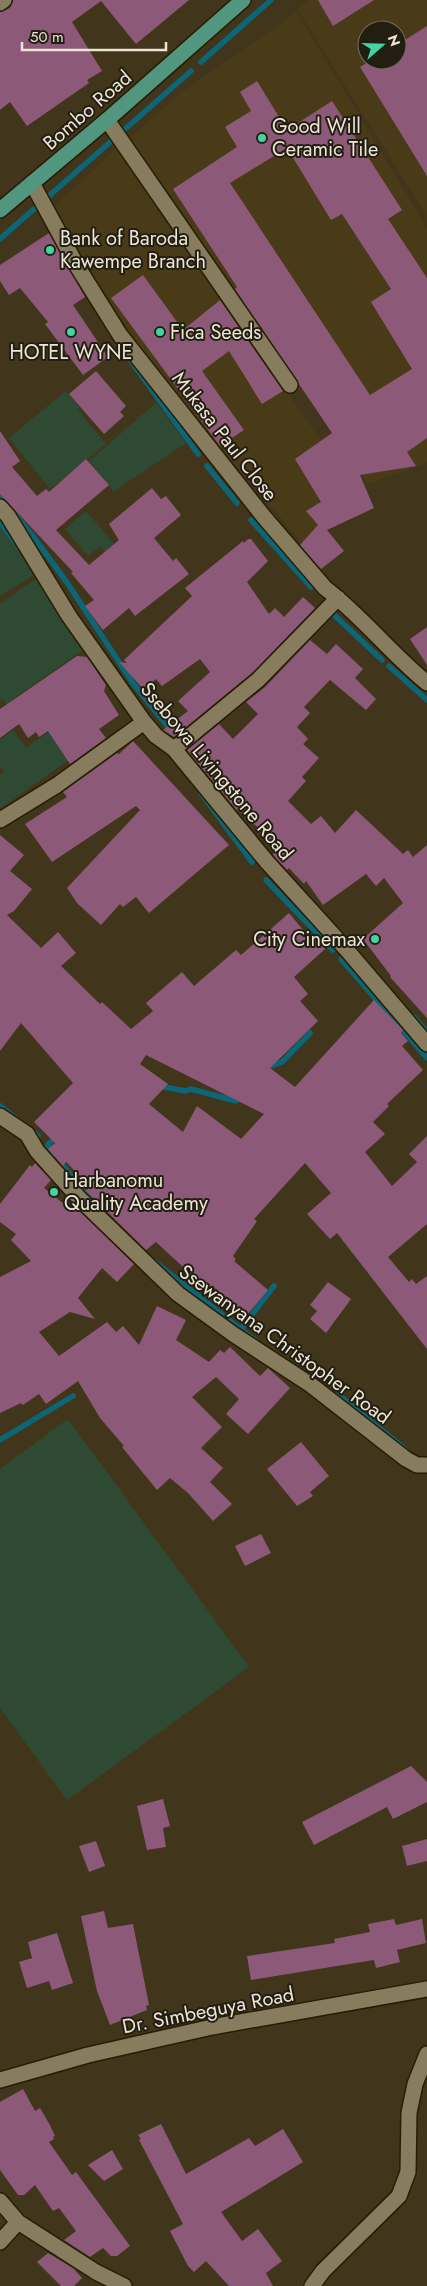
<svg xmlns="http://www.w3.org/2000/svg" width="427" height="2286" viewBox="0 0 427 2286" font-family="Jost,sans-serif">
	<style>
		.built { fill: #493a18; fill-rule: evenodd }
		.green { fill: #2f4a33 }
		.lines { fill: none; stroke-linecap: round; stroke-linejoin: round }
		.stream { stroke: #0b6678; stroke-width: 5.5 }
		.building { fill: #8c5979; fill-rule: evenodd }
		.street-casing { stroke: #271d02; stroke-width: 18 }
		.primary-casing { stroke: #271d02; stroke-width: 18 }
		.street { stroke: #887c5f; stroke-width: 15 }
		.primary { stroke: #51967f; stroke-width: 15 }
		.poi-dot { fill: #42d4a1; stroke: #231e12; stroke-width: 2 }
		.labels { text-anchor: middle; stroke-width: 4; stroke-linejoin: round; paint-order: stroke }
		.street-label { font-size: 20px; fill: #ede6d6; stroke: #231e12 }
		.poi-label { font-size: 20px; fill: #ede6d6; stroke: #231e12; text-anchor: start }
	</style>
	<rect width="100%" height="100%" fill="#41361b"/>
	<path class="built" d="M308,0H427V216L297,9ZM367,30H397V60H367Z
		M297,12L427,228V277L397,296L427,342V463L368,484L128,139L182,92Z
		M117,147L370,511L334,526L305,546L168,387L116,312L53,209Z"/>
	<path class="green" d="M66,391L80,408L78,410L106,444L50,489L9,438Z
		M156,403L186,443L114,491L89,461Z
		M86,511L120,551L111,559L100,546L88,556L65,529Z
		M0,526L37,573L0,596Z
		M38,577L86,648L11,700L13,705L9,707L3,699L0,701V604Z
		M71,716L91,744L0,809V775L4,772L0,767V740L13,730L26,748Z
		M68,1419L249,1667L67,1800L0,1708V1469Z"/>
	<g class="lines">
		<path class="stream" d="M201,62L271,0
			M0,239L191,71
			M128,357L198,454
			M207,466L237,503
			M0,496L32,535L66,581L132,682L172,732
			M251,520L311,587
			M0,522L19,547
			M333,614L382,660
			M389,666L427,700
			M201,793L252,862
			M266,880L333,950
			M341,959L427,1058
			M414,1017L427,1032
			M268,1067L282,1062L310,1033
			M158,1086L186,1091L191,1089L236,1101L241,1095
			M0,1106L38,1136
			M53,1154L47,1146L56,1136
			M59,1161L95,1204
			M155,1262L256,1341
			M241,1329L274,1286
			M329,1393L343,1398L405,1449
			M0,1440L73,1396"/>
	</g>
	<path class="building" d="M13,0H189L136,44L101,1L72,22L102,71L87,80L89,83L27,126L10,102L0,110V12L10,8Z
		M318,0H374L333,26Z
		M427,26V176L360,67L372,60H397V45Z
		M257,81L287,130L332,101L402,210L388,219L427,278V438L407,452L416,466L360,475L374,508L327,530L344,551L321,569L300,545L318,525L306,511L321,502L295,459L332,433L235,289L237,287L173,189L237,147L225,127L251,111L240,92ZM287,148L331,220L342,214L391,289L371,302L412,369L370,395L230,183Z
		M49,233L85,297L73,305L108,357L83,375L45,324L48,322L20,288L9,295L0,281V265Z
		M143,275L183,330L220,300L283,391L262,404L229,351L202,371L244,430L220,446L111,298Z
		M96,371L126,406L120,412L124,416L104,434L69,394Z
		M0,431L20,461L12,467L37,496L46,489L49,492L86,459L109,485L56,530L89,565L119,540L109,524L152,488L161,499L166,496L181,515L154,538L173,561L176,558L189,574L135,616L129,608L103,630L85,606L94,600L71,573L73,572L0,494Z
		M248,539H251L268,561L247,582L269,614L275,608L284,617L303,597L315,608L252,673L174,737L163,730L188,711L178,701L210,672L200,659L162,686L156,679L144,690L119,662L127,663L124,660L192,596L185,588L243,541L244,543Z
		M427,627V665L410,639Z
		M310,640L327,654L336,644L363,669L355,678L376,699L366,710L330,680L304,707L310,713L297,727L308,739L303,744L319,758L302,777L306,781L288,801L311,824L321,816L335,833L356,810L403,854L408,850L413,857L427,845V1018L390,977L391,976L363,939L403,903L384,878L376,886L366,874L323,905L306,881L304,884L289,868L287,870L274,856L273,854L276,851L259,832L261,830L235,808L187,750L219,724L233,739L258,714L246,702L265,687Z
		M77,656L87,657L106,685L104,691L119,715L99,729L106,738L70,764L48,731L39,737L36,732L28,738L19,724L0,738V709Z
		M133,741L229,845L149,913L136,897L123,907L120,904L101,925L77,903L67,888L140,810L136,806L52,862L25,824L67,797L63,792L117,753L119,754Z
		M0,835L24,855L10,871L32,889L14,911L7,915L41,948L58,932L76,953L61,966L100,1004L102,1002L131,1029L153,1011L146,1003L182,972L194,986L236,950L241,955L289,913L309,937L312,935L325,949L294,977L308,994L300,1001L318,1021L270,1068L295,1087L374,1000L403,1030L401,1033L408,1041L402,1046L423,1070L387,1104L389,1106L373,1122L385,1134L365,1152L392,1186L417,1162L409,1154L427,1136V1224L388,1257L409,1282L412,1279L416,1284L427,1276V1349L337,1233L330,1239L307,1214L331,1193L305,1163L254,1219L257,1221L233,1256L236,1259L234,1261L268,1290L247,1315L212,1286L208,1290L156,1242L146,1250L86,1191L90,1186L66,1162L63,1166L48,1149L55,1143L34,1122L73,1083L21,1023L0,1051ZM146,1055L264,1114L241,1139L197,1106L183,1132L149,1104L168,1084L140,1064Z
		M35,1163L51,1180L44,1188L70,1209L73,1205L134,1264L117,1282L102,1268L78,1298L95,1319L70,1312L39,1332L59,1356L107,1322L116,1332L123,1326L139,1345L157,1306L186,1320L176,1340L209,1362L220,1350L224,1353L230,1347L260,1376L268,1368L290,1388L248,1434L226,1414L239,1399L216,1377L192,1397L222,1427L201,1448L223,1468L210,1482L232,1504L213,1521L188,1493L170,1478L157,1490L122,1447L124,1446L100,1418L78,1381L46,1404L39,1394L23,1405L21,1403L0,1413V1277L31,1261L11,1240L16,1234L0,1222V1204L30,1165L32,1167Z
		M328,1282L351,1299L326,1333L310,1319L317,1311L310,1305Z
		M301,1442L329,1476L310,1492L313,1496L297,1506L267,1469Z
		M261,1534L271,1553L245,1566L235,1546Z
		M411,1766L427,1782V1802L393,1819L387,1807L314,1845L302,1822Z
		M163,1799L170,1826L163,1828L166,1847L147,1850L137,1806Z
		M427,1839V1861L407,1866L402,1846Z
		M96,1841L105,1866L89,1872L79,1846Z
		M104,1911L108,1928L133,1924L149,2005L146,2006L147,2010L110,2025L97,1991L81,1916Z
		M394,1919L396,1925L422,1919L426,1943L397,1950L400,1962L376,1968L374,1960L251,1980L247,1956L335,1943L334,1939L370,1932L368,1924Z
		M57,1933L73,1983L52,1990L49,1981L27,1988L19,1962L32,1958L28,1942Z
		M23,2089L35,2111L40,2108L50,2125L55,2136L53,2137L54,2139L49,2142L72,2175L76,2172L130,2246L117,2256H111L103,2248L90,2257L64,2240L76,2231L59,2208L53,2211L35,2185L24,2195H18L0,2170V2102Z
		M161,2124L186,2174L249,2138L255,2146L283,2129L303,2162L221,2212L242,2241L258,2229L282,2261L266,2273L273,2286H229L206,2261L194,2272L188,2266L170,2231L183,2224L139,2140L141,2139L138,2135Z
		M112,2150L123,2169L104,2181L88,2165Z
		M48,2253L73,2268L82,2278L74,2286H61L37,2262Z"/>
	<g class="lines">
		<g class="street-casing">
			<path id="street" d="M0,3L4,0
				M107,120L290,385
				M32,183L77,266L120,335L264,517L325,588C362,616 391,654 427,683
				M0,507L8,516L69,616L144,722L156,736L174,749L267,862L346,949L427,1044
				M174,749L258,680L338,598
				M0,820L57,785L144,722
				M0,1116L27,1134L37,1151L80,1199L178,1294L233,1334L311,1385L406,1459L417,1465H427
				M0,2080L88,2055L212,2027L427,1989
				M0,2201L18,2222L96,2272L124,2286
				M0,2242L18,2222
				M312,2286L323,2271L399,2196L408,2172L409,2113L415,2084L427,2054"/>
		</g>
		<g class="primary-casing">
			<path id="primary" d="M0,210L107,120L243,0"/>
		</g>
		<use href="#street" class="street"/>
		<use href="#primary" class="primary"/>
	</g>
	<g class="poi-dot">
		<circle cx="262" cy="138" r="5"/>
		<circle cx="50" cy="250" r="5"/>
		<circle cx="71" cy="332" r="5"/>
		<circle cx="160" cy="332" r="5"/>
		<circle cx="375" cy="939" r="5"/>
		<circle cx="54" cy="1192" r="5"/>
	</g>
	<g class="labels">
		<g class="street-label">
			<text transform="translate(87 110) rotate(-41)" y="7">Bombo Road</text>
			<text transform="translate(225 436) rotate(52)" y="7">Mukasa Paul Close</text>
			<text transform="translate(217 771) rotate(50)" y="7">Ssebowa Livingstone Road</text>
			<text transform="translate(285 1344) rotate(36)" y="7">Ssewanyana Christopher Road</text>
			<text transform="translate(208 2010) rotate(-11)" y="7">Dr. Simbeguya Road</text>
		</g>
		<g class="poi-label">
			<text x="272" y="133">Good Will<tspan x="272" dy="23">Ceramic Tile</tspan></text>
			<text x="60" y="245">Bank of Baroda<tspan x="60" dy="23">Kawempe Branch</tspan></text>
			<text x="170" y="339">Fica Seeds</text>
			<text x="71" y="359" text-anchor="middle">HOTEL WYNE</text>
			<text x="365" y="946" text-anchor="end">City Cinemax</text>
			<text x="64" y="1187">Harbanomu<tspan x="64" dy="23">Quality Academy</tspan></text>
		</g>
	</g>
	<g transform="translate(382 45) rotate(70)"><circle r="24" fill="#231e12" stroke="#746e60"/>
	<path d="M0-4L9 19L0 12L-9 19Z" fill="#42d4a1"/>
	<text y="-8" font-size="14" font-weight="bold" text-anchor="middle" fill="#ede6d6">N</text>
	</g>
	<path d="M22 42v8h144v-8" fill="none" stroke="#ede6d6" stroke-width="2.5"/>
	<text x="30" y="42" font-size="15" fill="#ede6d6" stroke="#231e12" stroke-width="4" paint-order="stroke">50 m</text>
</svg>
